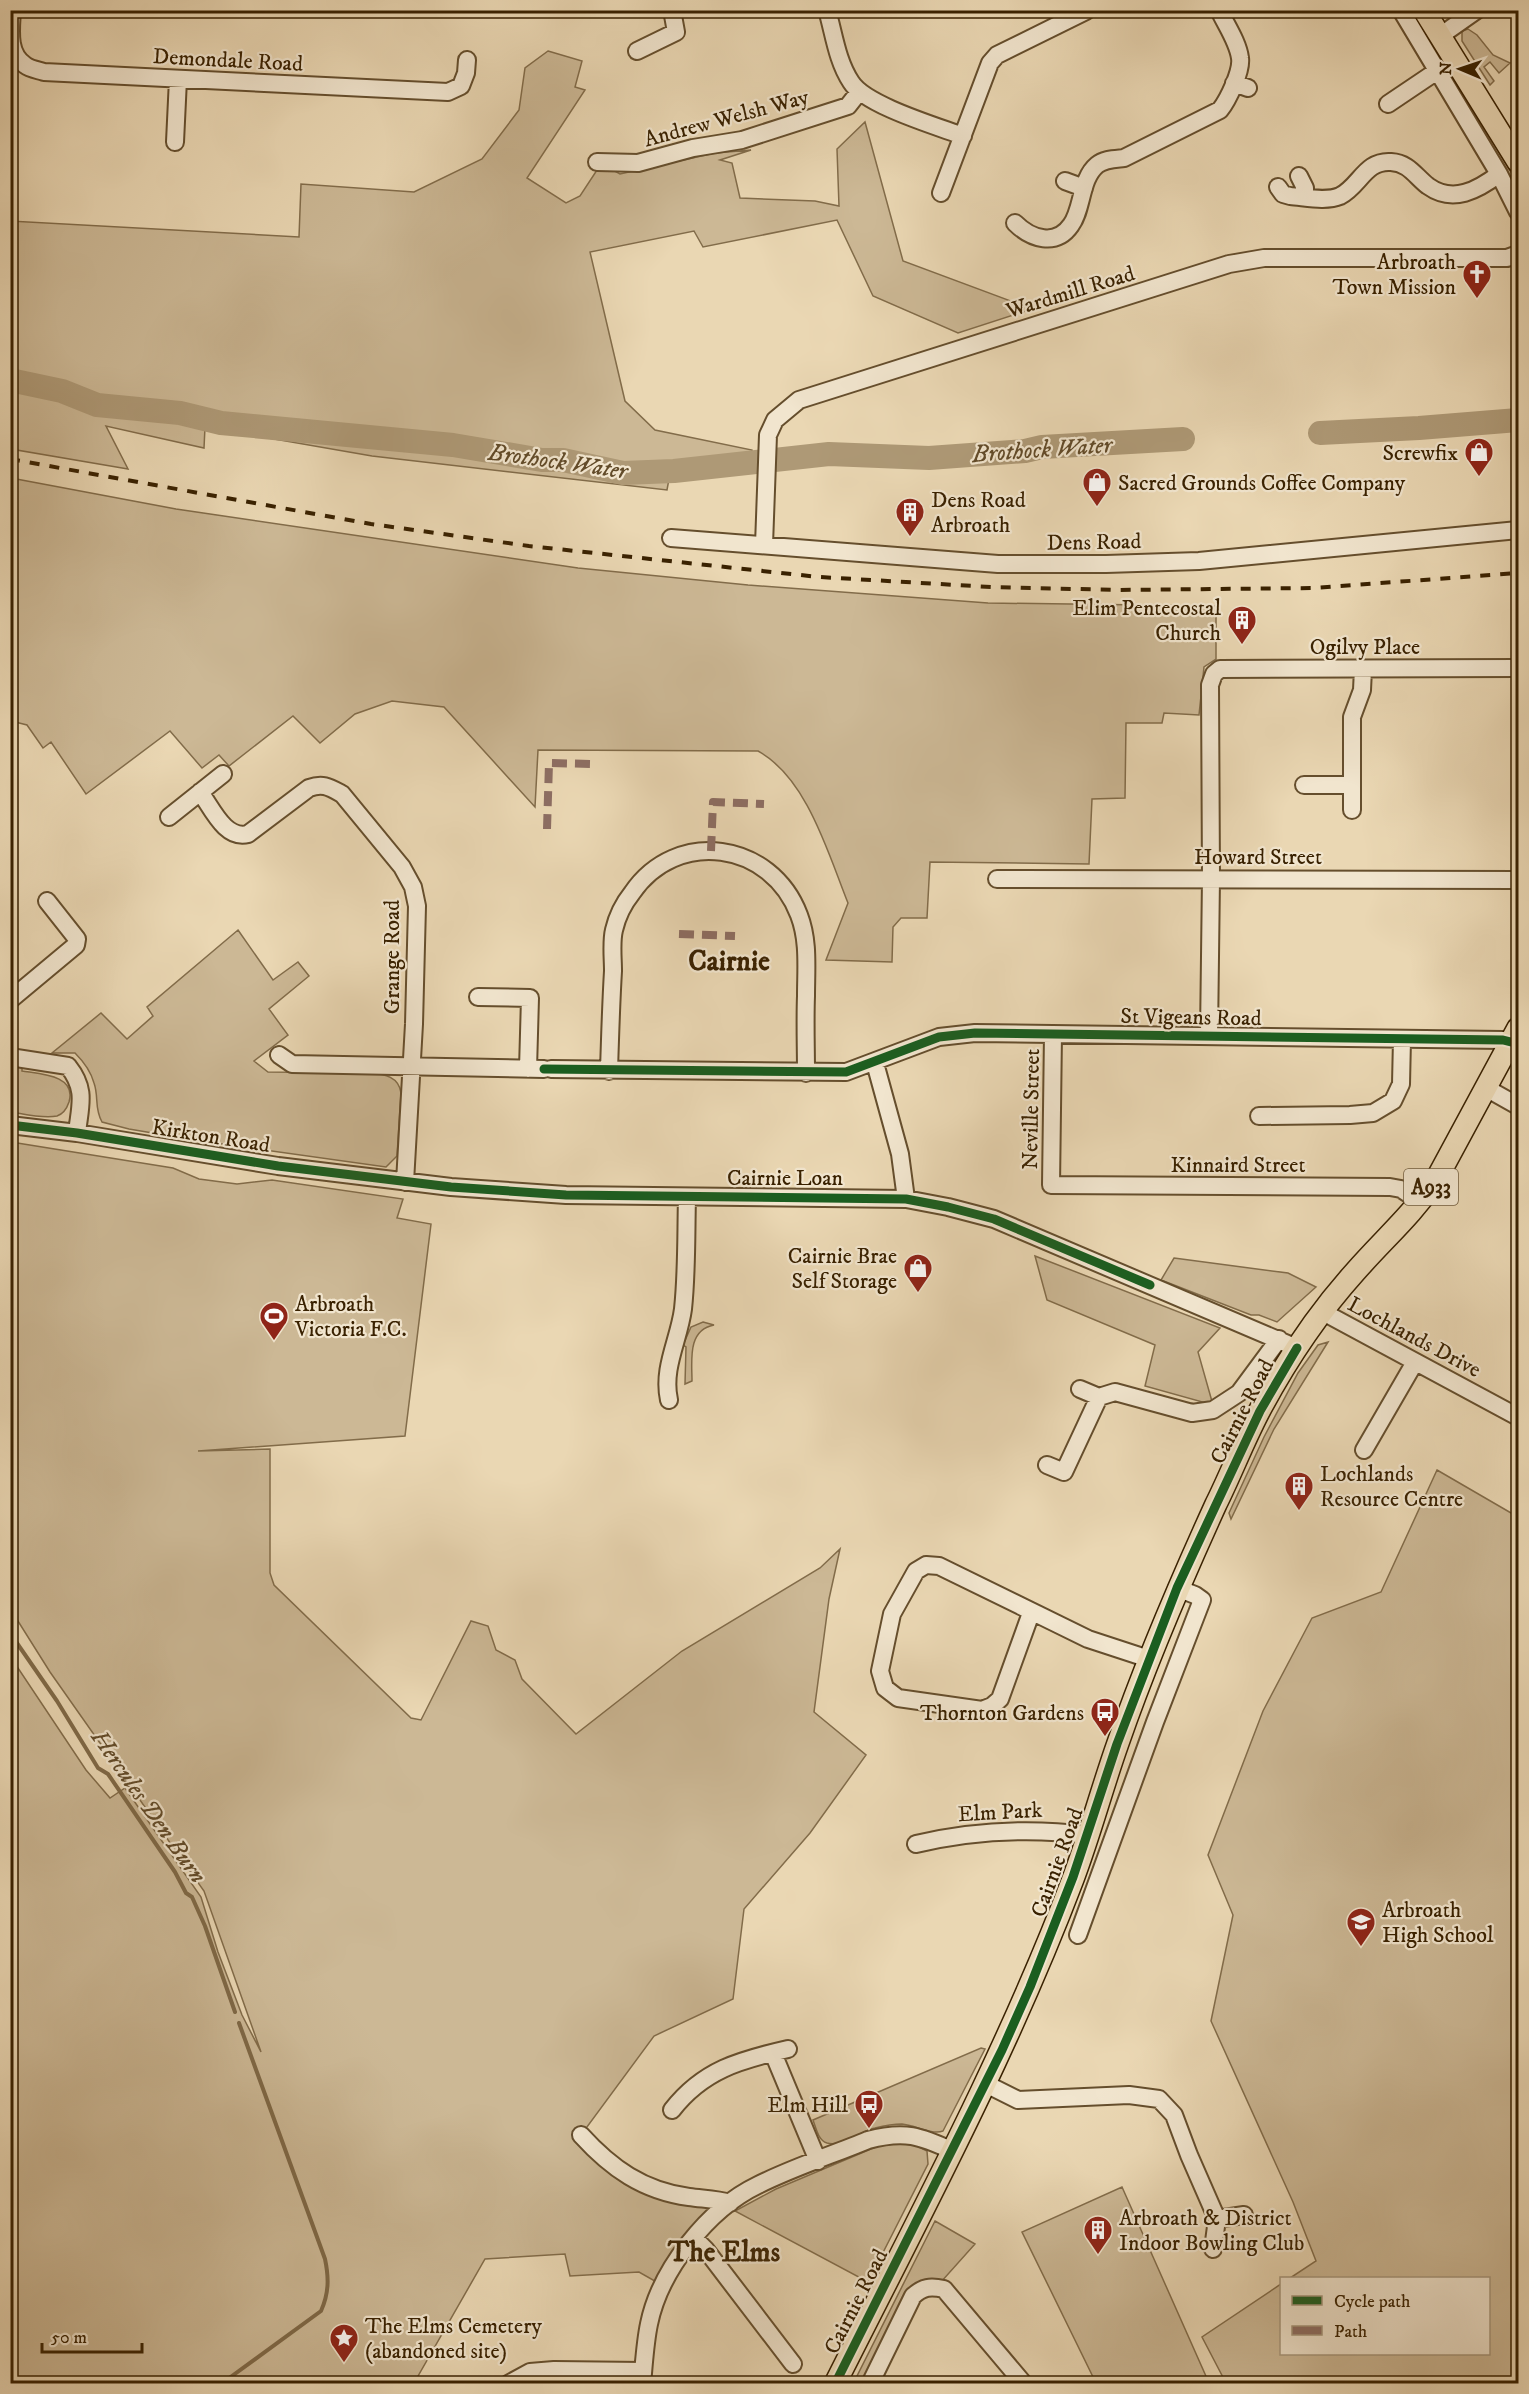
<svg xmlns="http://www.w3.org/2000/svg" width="1529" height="2394" viewBox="0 0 1529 2394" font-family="'IM FELL DW Pica',serif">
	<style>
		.green { fill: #ccb895; stroke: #826c4a; stroke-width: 1.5 }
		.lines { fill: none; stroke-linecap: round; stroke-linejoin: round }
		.stream { stroke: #7f6947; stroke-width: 4 }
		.river { stroke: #ae9976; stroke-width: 24 }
		.minor-casing { stroke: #654e2d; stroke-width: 20 }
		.major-casing { stroke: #392100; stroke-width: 24 }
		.minor { stroke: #f1e5ce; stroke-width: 16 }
		.major { stroke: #ead7b3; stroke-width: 21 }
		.rail { stroke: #392100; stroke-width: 4; stroke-dasharray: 10 10; stroke-linecap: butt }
		.quiet { stroke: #8d6e63; stroke-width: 8; stroke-dasharray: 15 8; stroke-linecap: butt }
		.cycleway-casing { stroke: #f1e5ce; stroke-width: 13 }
		.cycleway { stroke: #1b5e20; stroke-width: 9 }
		.labels { text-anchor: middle; stroke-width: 4.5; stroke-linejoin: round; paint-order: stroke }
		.shield { fill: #f1e5ce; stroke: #705c3e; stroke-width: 1.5 }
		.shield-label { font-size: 21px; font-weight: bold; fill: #392100 }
		.street-label { font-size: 22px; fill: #392100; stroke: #f1e5ce }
		.poi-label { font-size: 22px; fill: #392100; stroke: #f1e5ce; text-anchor: start }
		.water-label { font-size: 24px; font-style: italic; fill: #624b29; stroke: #f1e5ce }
		.district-label { font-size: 28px; font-weight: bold; fill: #392100; stroke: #f1e5ce }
	</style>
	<rect width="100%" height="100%" fill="#ead7b3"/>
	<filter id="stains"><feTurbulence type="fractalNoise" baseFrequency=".00333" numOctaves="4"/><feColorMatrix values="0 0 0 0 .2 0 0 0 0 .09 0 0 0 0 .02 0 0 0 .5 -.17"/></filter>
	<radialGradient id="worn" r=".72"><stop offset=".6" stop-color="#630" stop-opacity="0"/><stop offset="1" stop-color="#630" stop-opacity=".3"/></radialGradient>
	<path class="green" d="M1468,29L1477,35L1493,55L1510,63L1499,73L1490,62L1484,67L1494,81L1490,85L1462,41V31Z
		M548,51L582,61L575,87L585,90L527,178L566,203L580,196L597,170H613L620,174L715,153L751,150L720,160L732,163L740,198L815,201L839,206L837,149L865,122L903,261L1032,309L958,333L873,296L837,220L703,247L694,231L590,252L625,401L655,430L752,450L753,473L669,479L667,490L372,456L205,427L204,448L106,426L128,469L11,449L10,221L299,237L301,184L414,192L482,159L519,110L525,68Z
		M1454,77L1518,184V197L1448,81Z
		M11,478L176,509L578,568L748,585L988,603L1216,606V659L1204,667L1199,715L1164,713L1162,723H1126L1125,798L1092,799L1089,864L930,862L927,918H901L893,927L892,962L826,960L848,903C828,853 807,778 758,751L538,750L535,807L444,707L392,701L355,714L320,743L293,716L229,766L219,755L202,768L170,731L86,794L51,742L43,748L27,725L11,721Z
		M238,930L273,980L298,962L309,976L269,1009L288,1035L254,1061L268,1072L370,1073C385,1074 399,1077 401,1093L397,1156L386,1167L194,1140L129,1129L102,1122C94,1108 99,1097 94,1083C91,1072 83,1061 75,1053H52L101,1013L127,1039L153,1016L147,1007Z
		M10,1064L22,1066V1071C40,1074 77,1075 69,1102C67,1108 63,1114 57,1116C43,1119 24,1114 11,1112Z
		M11,1142L173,1168L199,1179L237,1184L272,1180L403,1199L397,1218L431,1224L405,1436L198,1451L270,1449V1573L274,1585L411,1718L421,1720L471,1621L488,1626L496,1650L515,1660L522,1679L576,1734L682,1651L820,1568L840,1549L829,1599L814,1712L866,1755L810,1833L744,1909L733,1999L654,2036L581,2135L600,2164L724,2205L660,2284L639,2272L570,2276L565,2254L485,2259L414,2383H11L10,1656L86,1770L110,1798L125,1788L201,1897L218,1952L242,2015L261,2052L204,1891L50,1672L11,1610Z
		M1035,1256L1220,1328L1198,1352L1213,1405L1145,1386L1155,1345L1047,1300Z
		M1174,1258L1288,1273L1316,1287L1277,1322L1259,1315H1251L1161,1280Z
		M703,1322L714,1325C687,1330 692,1361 692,1381L685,1384L686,1347L683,1345L691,1327Z
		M1328,1342L1274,1429L1231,1519L1229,1513L1264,1437L1298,1373L1318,1345Z
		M1437,1470L1518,1517V2383H1226L1202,2337L1281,2284L1282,2354H1488V2278H1290L1316,2261L1293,2202L1211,2021L1233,1915L1208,1855L1263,1711L1312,1618L1381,1592Z
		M981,2048L985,2049L943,2131C931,2135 915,2125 902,2124C894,2124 883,2126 875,2128C861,2131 842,2147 827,2143C818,2140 816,2128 813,2120Z
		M901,2143L917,2146L927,2151L928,2164L868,2282L735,2211L776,2189L878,2146Z
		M1122,2187L1209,2383H1096L1022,2232Z
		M935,2221L975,2244L941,2282L932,2280L864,2383L853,2384Z"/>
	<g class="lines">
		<path class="stream" d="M10,1633L57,1701L98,1768L108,1774L175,1872L186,1893L192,1897L205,1926L235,2012
			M221,2384L321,2311C329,2293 329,2278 325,2259L239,2023"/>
		<path class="river" d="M10,380L62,391L97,405L180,413L221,423L453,445L542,460H563L623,473L674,471L829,454L929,458L1025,451L1042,447L1183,439
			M1320,433L1419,428L1518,420"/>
		<g class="minor-casing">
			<path id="minor" d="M12,10C11,29 7,53 25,65C30,69 38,70 44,72L448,92L461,86L466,73L467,60
				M827,10C834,34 837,61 851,82C865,105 936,126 963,136
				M1401,10L1499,174L1518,212
				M1440,36L1477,10
				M637,51L676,32L672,10
				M1234,83L1248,88
				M1388,104L1437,71
				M175,142L178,79
				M597,162L638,163L693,148L742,140L848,106L859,92
				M1299,176L1305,188V197
				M1065,181L1084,188
				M1278,187L1283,194L1290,196C1305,197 1326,202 1340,196C1360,186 1365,160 1391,162C1409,163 1415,176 1428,186C1453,204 1478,190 1499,174
				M941,193L990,63L997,55L1086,11
				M1015,223C1031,239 1056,247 1071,225C1083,209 1080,179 1097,165C1104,159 1115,159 1124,158L1220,110C1228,100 1242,71 1240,58C1238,42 1226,25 1219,10
				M671,538L998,564H1106L1199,561L1518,530
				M764,545L768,435L775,420L799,400L1229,264L1264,258H1507L1518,254
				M1304,785H1352
				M200,792C212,808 225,840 248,834L309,788C323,783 329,787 342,794L402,867L413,887L417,906L414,1024L405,1182
				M1352,810V717L1362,690L1363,669
				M169,817L223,774
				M997,879L1518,880
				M478,997L530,998L528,1069
				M10,1000L76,945L77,939L47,901
				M1053,1034L1051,1185L1390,1187L1401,1189L1421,1202
				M1209,1035L1211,878L1210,685L1214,674L1220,669L1518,668
				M279,1055L292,1064L544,1069
				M10,1057L68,1066C87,1090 80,1105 77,1133
				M875,1063L900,1154L906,1199
				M551,1069L846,1072L939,1037L975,1033L1503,1040L1511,1042
				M609,1071C610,1038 611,1004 613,971C613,958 611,942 614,930C617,917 624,903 632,893C676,828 771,841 799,915C809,941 806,968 806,996C805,1022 806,1047 806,1073
				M1486,1088L1518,1106
				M1259,1116L1350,1115L1373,1113L1393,1101L1401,1084L1402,1039
				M10,1125L77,1133L278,1166L451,1187L566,1195L906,1199L948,1207L994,1219L1297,1348
				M1323,1312L1518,1417
				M1080,1389L1099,1397
				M669,1400C662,1368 679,1340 683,1309C687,1272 686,1234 687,1197
				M1364,1450L1415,1362
				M1047,1465L1064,1472L1099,1397L1115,1392L1192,1413L1213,1410L1239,1393L1279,1339
				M1031,1613L1000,1699L992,1706L982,1710L898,1698L885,1688L880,1671L892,1614L916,1571L926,1565L939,1566L1088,1639L1149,1659
				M916,1844C971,1831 1031,1828 1088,1835
				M1078,1935L1155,1722L1202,1600L1195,1595L1177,1588
				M773,2053L818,2161
				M986,2084L1018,2100L1129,2095L1159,2099L1174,2115L1189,2155L1217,2219
				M672,2110C703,2070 740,2060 788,2049
				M581,2135C611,2168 643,2191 689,2197C703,2199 716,2199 730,2203
				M694,2238L706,2250L793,2364
				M1213,2249L1217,2219L1244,2215
				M508,2384L530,2372L554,2370L643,2371
				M642,2384C644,2364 645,2343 649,2324C660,2270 708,2209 758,2185C794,2167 832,2155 868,2140C905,2130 920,2136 953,2151
				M870,2384L913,2296C923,2287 930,2286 944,2289L1024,2384"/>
		</g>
		<g class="major-casing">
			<path id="major" d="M1424,10L1518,162
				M835,2384C919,2217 1007,2053 1073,1879C1090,1834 1102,1788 1118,1743C1146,1662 1180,1583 1216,1504C1232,1472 1245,1437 1262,1406C1288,1358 1319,1312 1355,1272C1384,1239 1411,1216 1436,1180L1518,1028"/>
		</g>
		<use href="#minor" class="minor"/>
		<use href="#major" class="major"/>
		<path class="rail" d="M10,459L371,524L529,546L819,577L991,587L1118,590L1313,588L1518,573"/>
		<path class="quiet" d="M547,829L549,763L592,764
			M711,851L713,802L764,804
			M679,934L735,936"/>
		<g class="cycleway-casing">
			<path id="cycleway" d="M544,1069L846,1072L939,1037L975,1033L1503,1040L1511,1042
				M10,1125L77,1133L278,1166L451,1187L566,1195L906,1199L948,1207L994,1219L1150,1285
				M835,2384L1002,2050L1030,1987L1073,1877L1117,1744L1177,1588L1260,1411L1297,1348"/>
		</g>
		<use href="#cycleway" class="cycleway"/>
	</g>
	<defs>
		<g id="church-pin" transform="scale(1.5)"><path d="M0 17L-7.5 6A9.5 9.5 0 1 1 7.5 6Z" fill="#8f2418" stroke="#f1e5ce"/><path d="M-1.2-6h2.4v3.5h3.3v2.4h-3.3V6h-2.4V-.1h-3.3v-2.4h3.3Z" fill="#fff"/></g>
		<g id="shop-pin" transform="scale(1.5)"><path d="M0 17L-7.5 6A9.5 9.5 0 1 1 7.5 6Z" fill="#8f2418" stroke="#f1e5ce"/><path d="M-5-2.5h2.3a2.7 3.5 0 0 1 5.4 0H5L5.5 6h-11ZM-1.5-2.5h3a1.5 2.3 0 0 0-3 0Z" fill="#fff"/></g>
		<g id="building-pin" transform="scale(1.5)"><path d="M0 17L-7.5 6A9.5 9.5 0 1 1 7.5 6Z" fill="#8f2418" stroke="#f1e5ce"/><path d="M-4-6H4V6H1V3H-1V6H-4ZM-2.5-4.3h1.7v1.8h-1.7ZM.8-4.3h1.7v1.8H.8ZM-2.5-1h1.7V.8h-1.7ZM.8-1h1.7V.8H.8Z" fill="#fff"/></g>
		<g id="stadium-pin" transform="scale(1.5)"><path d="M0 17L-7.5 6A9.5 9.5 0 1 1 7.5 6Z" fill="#8f2418" stroke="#f1e5ce"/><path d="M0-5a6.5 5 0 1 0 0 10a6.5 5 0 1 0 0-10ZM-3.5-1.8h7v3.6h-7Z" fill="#fff"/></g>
		<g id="bus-pin" transform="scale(1.5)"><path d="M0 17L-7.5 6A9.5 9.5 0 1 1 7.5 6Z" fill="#8f2418" stroke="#f1e5ce"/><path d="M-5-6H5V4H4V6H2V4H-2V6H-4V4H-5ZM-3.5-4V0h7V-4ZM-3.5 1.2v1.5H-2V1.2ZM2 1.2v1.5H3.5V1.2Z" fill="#fff"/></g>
		<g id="school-pin" transform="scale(1.5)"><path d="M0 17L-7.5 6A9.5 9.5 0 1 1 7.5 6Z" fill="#8f2418" stroke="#f1e5ce"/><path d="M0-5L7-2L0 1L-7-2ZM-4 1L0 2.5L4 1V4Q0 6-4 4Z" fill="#fff"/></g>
		<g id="sight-pin" transform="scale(1.5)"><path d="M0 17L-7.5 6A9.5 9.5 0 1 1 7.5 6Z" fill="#8f2418" stroke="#f1e5ce"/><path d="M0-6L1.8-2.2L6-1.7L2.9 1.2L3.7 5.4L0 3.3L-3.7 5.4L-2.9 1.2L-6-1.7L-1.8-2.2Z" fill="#fff"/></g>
	</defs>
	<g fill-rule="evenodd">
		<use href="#church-pin" x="1477" y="274"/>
		<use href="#shop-pin" x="1479" y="452"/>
		<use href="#shop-pin" x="1097" y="482"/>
		<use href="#building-pin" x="910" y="512"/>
		<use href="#building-pin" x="1242" y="620"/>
		<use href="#shop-pin" x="918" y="1268"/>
		<use href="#stadium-pin" x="274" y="1316"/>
		<use href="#building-pin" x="1299" y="1486"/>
		<use href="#bus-pin" x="1105" y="1712"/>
		<use href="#school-pin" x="1361" y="1922"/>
		<use href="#bus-pin" x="869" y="2104"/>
		<use href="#building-pin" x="1098" y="2230"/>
		<use href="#sight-pin" x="344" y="2338"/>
	</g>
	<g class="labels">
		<rect class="shield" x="1404" y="1169" width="54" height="36" rx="4.5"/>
		<g class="shield-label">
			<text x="1431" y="1194">A933</text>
		</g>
		<g class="street-label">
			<text transform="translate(228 59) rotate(3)" y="8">Demondale Road</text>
			<text transform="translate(726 117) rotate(-15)" y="8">Andrew Welsh Way</text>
			<text transform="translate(1070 291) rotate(-17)" y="8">Wardmill Road</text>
			<text transform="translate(1094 541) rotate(-1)" y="8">Dens Road</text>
			<text x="1365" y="654">Ogilvy Place</text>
			<text x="1258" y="864">Howard Street</text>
			<text transform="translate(391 957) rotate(-90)" y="8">Grange Road</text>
			<text transform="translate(1191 1016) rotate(1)" y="8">St Vigeans Road</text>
			<text transform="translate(1030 1109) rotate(-89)" y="8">Neville Street</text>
			<text transform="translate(211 1135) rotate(9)" y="8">Kirkton Road</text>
			<text x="1238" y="1172">Kinnaird Street</text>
			<text x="785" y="1185">Cairnie Loan</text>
			<text transform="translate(1415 1336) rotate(28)" y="8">Lochlands Drive</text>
			<text transform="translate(1241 1411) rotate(-63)" y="8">Cairnie Road</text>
			<text transform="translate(1000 1811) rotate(-3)" y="8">Elm Park</text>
			<text transform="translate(1056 1862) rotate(-70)" y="8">Cairnie Road</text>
			<text transform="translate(855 2301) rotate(-63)" y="8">Cairnie Road</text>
		</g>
		<g class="poi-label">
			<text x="1456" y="269" text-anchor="end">Arbroath<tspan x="1456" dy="25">Town Mission</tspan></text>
			<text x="1458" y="460" text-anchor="end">Screwfix</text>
			<text x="1118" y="490">Sacred Grounds Coffee Company</text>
			<text x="931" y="507">Dens Road<tspan x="931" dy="25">Arbroath</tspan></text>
			<text x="1221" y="615" text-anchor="end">Elim Pentecostal<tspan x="1221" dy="25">Church</tspan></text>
			<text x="897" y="1263" text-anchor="end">Cairnie Brae<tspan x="897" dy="25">Self Storage</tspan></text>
			<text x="295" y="1311">Arbroath<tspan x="295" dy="25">Victoria F.C.</tspan></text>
			<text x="1320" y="1481">Lochlands<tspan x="1320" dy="25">Resource Centre</tspan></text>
			<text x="1084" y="1720" text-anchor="end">Thornton Gardens</text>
			<text x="1382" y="1917">Arbroath<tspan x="1382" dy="25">High School</tspan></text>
			<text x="848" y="2112" text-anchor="end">Elm Hill</text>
			<text x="1119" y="2225">Arbroath &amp; District<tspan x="1119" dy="25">Indoor Bowling Club</tspan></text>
			<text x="365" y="2333">The Elms Cemetery<tspan x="365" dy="25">(abandoned site)</tspan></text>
		</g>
		<g class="water-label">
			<text transform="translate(1042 449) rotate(-4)" y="8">Brothock Water</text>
			<text transform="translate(558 461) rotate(8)" y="8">Brothock Water</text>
			<text transform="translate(149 1806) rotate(55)" y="8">Hercules Den Burn</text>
		</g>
		<g class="district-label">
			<text x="729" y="970">Cairnie</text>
			<text x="724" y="2261">The Elms</text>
		</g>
	</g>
	<rect width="1529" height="2394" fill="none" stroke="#ead7b3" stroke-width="36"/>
	<rect x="12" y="12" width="1505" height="2370" fill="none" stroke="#392100" stroke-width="3"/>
	<rect x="18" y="18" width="1493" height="2358" fill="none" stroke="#392100" stroke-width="1.5"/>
	<rect x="1280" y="2277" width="210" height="78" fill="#f1e5ce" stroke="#a7977c" stroke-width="1.5"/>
	<rect x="1292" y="2296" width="30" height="9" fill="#1b5e20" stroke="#a7977c" stroke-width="1.5"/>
	<text x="1334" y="2307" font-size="18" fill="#392100">Cycle path</text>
	<rect x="1292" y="2326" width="30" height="9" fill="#8d6e63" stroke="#a7977c" stroke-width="1.5"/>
	<text x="1334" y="2337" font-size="18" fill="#392100">Path</text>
	<g transform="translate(1460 69) rotate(272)" stroke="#f1e5ce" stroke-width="4.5" paint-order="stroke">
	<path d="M0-4.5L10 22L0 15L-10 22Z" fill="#392100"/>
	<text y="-9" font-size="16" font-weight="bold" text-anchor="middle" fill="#392100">N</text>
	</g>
	<path d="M42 2343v9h100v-9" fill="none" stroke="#392100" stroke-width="3"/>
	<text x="51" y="2343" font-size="18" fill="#392100" stroke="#f1e5ce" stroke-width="4.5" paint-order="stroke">50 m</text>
	<rect width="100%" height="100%" filter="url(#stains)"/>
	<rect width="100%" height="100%" fill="url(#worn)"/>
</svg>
